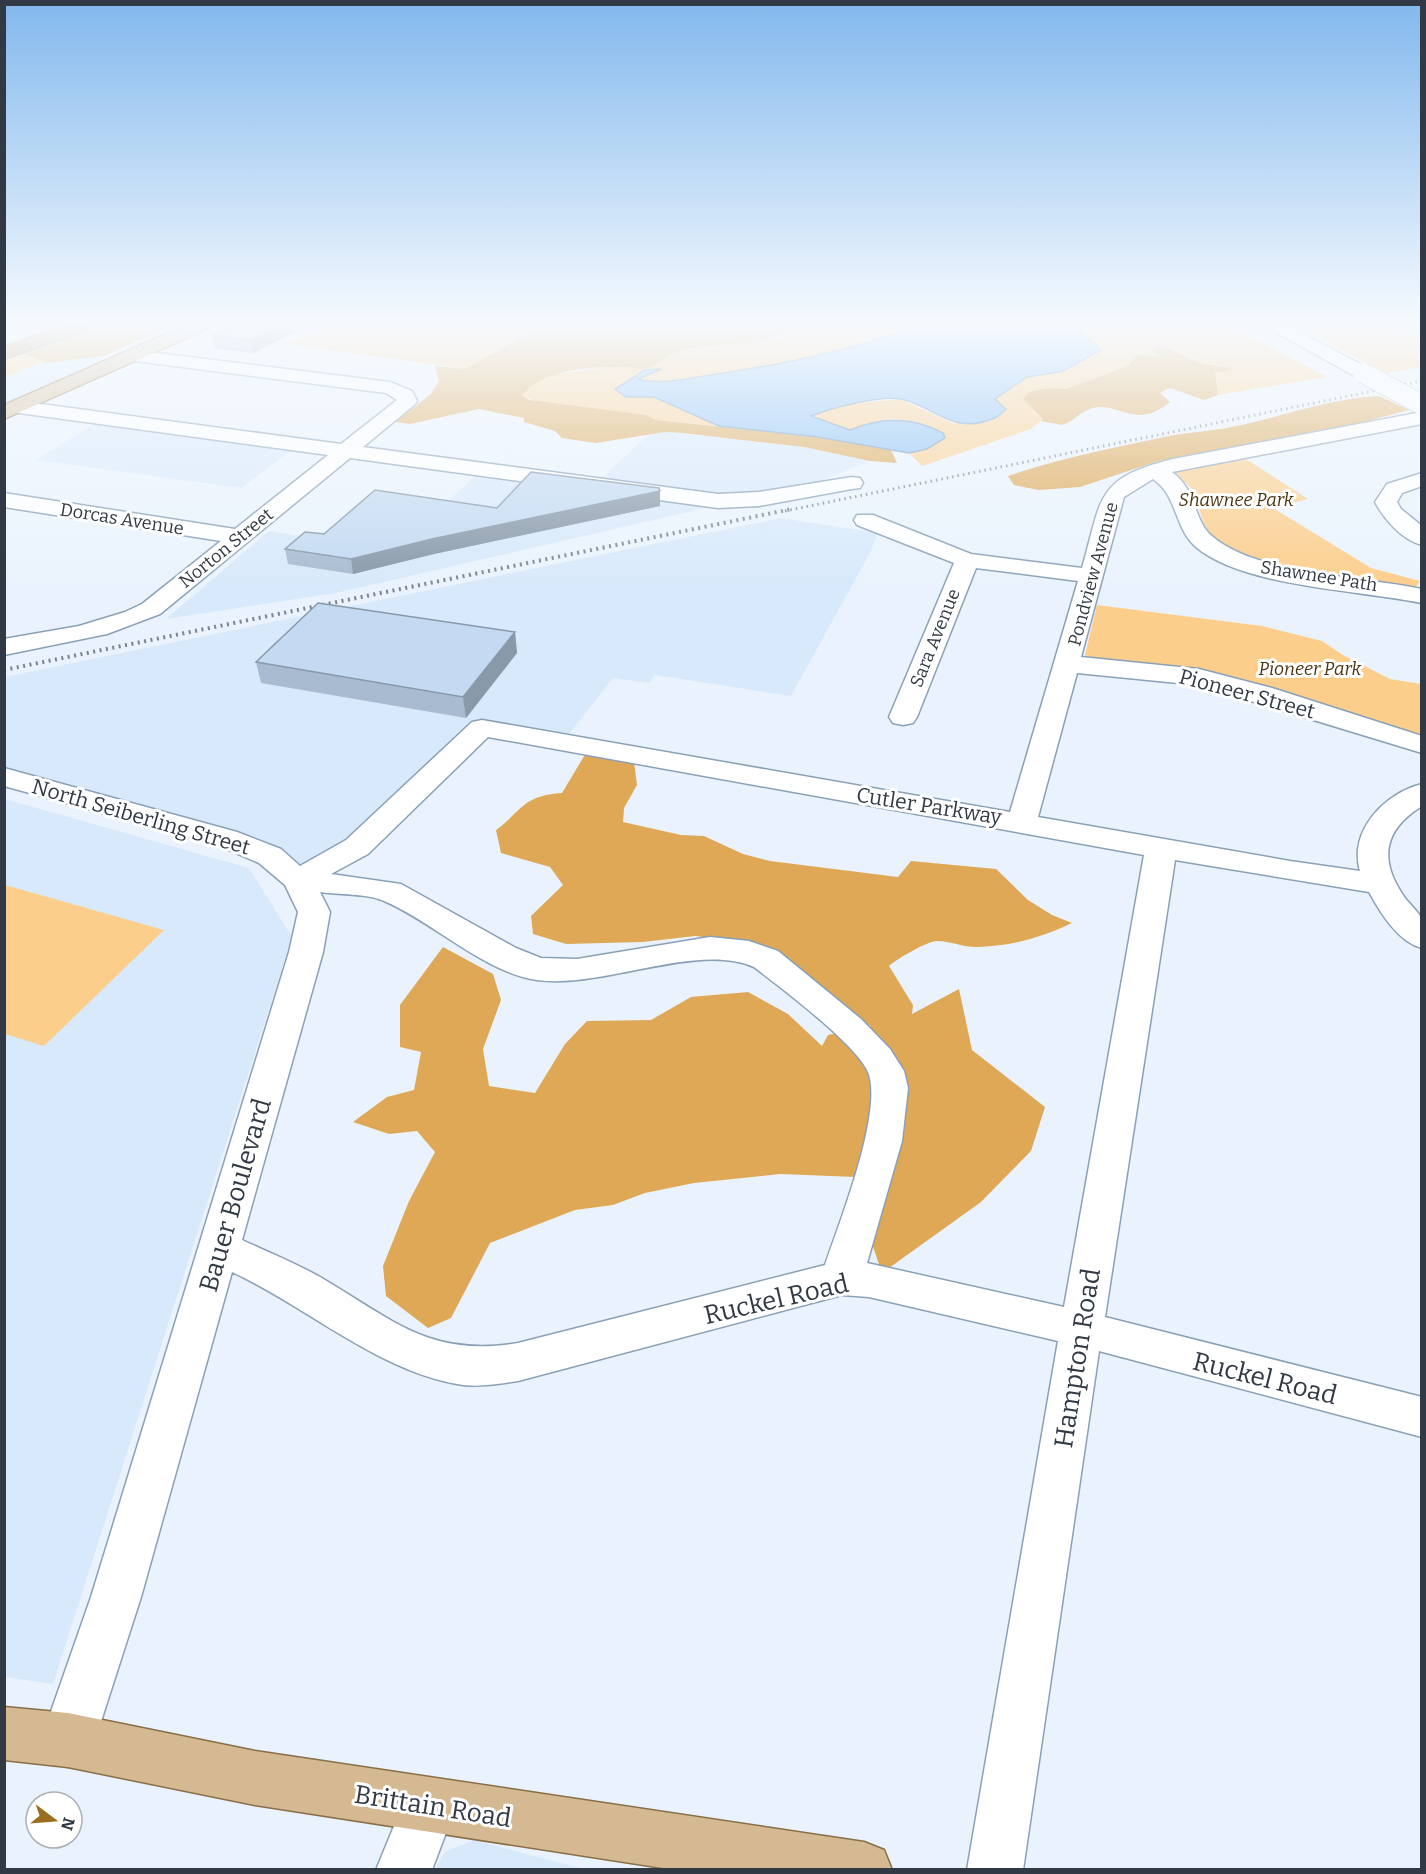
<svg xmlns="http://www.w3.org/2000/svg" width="1426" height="1874" viewBox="0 0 1426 1874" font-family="Bitter,serif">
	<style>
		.built { fill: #d8e9fb }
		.green { fill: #fcce8c }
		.forest { fill: #dea856 }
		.water { fill: #8abff4; stroke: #6f97bf; stroke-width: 1.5 }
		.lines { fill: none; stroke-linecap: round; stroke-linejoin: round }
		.minor-casing { stroke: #8aa0b7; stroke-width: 3 }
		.major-casing { stroke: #886f47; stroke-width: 3 }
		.highway-casing { stroke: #886f47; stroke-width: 3 }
		.minor { fill: #fff; fill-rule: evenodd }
		.major { fill: #d4b992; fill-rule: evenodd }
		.highway { fill: #b78b49; fill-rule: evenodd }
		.rail-far1 { stroke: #7b848e; stroke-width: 3; stroke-dasharray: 1.5 4; stroke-linecap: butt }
		.rail { stroke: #7b848e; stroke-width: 4; stroke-dasharray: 2 4.5; stroke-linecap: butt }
		.minor-bridge-casing { stroke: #8aa0b7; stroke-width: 21; stroke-linecap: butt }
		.minor-bridge { stroke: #fff; stroke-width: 20 }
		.wall { fill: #a8bbd0 }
		.shaded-wall { fill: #8899a9 }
		.building { fill: #c3daf2; stroke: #8899a9; stroke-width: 1.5 }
		.labels { text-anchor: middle; stroke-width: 6; stroke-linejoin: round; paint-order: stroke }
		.far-park-label { font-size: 18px; font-style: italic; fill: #4b3511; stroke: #fff }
		.far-street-label { font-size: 18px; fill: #313a44; stroke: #fff }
		.street-label { font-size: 21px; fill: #313a44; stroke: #fff }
		.near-street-label { font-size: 26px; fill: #313a44; stroke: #fff }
	</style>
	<rect width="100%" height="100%" fill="#eaf3fd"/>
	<path class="built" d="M104,356L90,372L5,411V377L43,362Z
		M100,420L296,447L241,488L36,460Z
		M665,432L804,447L870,461L801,489L737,499L596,483L648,435Z
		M481,471L718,501L710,507L336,593L166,619L269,531L312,538L435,513Z
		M781,518L877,533L871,551L791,696L655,675L649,683L613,678L562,743L482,728L357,847L298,880L270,856L5,777L4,677Z
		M5,799L249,868L292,937L53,1684L5,1677Z
		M474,1840L584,1869H435L445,1852Z"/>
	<path class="green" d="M323,326H542L465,369L287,344Z
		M795,326H919C854,349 787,365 719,374C692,378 665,384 638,379L658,370H645L616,389L626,397H654L719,426L656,420L646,415C616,411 544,410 522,395L532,383L550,375L607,367L649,368L665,356L677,351L713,344L769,339L781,337Z
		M1069,326H1230L1327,377L1218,395L1215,372L1227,371L1218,365L1197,362L1191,358L1158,353L1161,355L1156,357L1138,354L1128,366L1066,389L1049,388L1023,399L1043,419L1031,429L922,466L909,453L927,449L931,427C920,425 909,421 898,419C887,417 861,426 850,430L810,416L851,404L900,399L955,424L1027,377L1063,371L1100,351L1089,338Z
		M1296,326H1421V367L1386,373Z
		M24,354L43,362L5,377V362Z
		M1246,459L1308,499L1273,508L1371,568L1420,581L1415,588L1365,578L1275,566L1246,557L1216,541L1204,524L1193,490L1174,471Z
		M1097,605L1262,626L1322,641L1343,655L1390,679L1421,684V736C1348,715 1277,688 1202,670C1163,662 1122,669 1085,655Z
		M5,885L164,930L44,1046L5,1034Z"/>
	<path class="forest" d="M94,326H172L104,356L47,363L24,354Z
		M542,326H795C761,351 715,339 676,352C665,355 658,366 648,368C641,370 629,367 621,367C587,367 545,369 522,395L529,400L646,415L656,420L818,437L891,450L897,463L870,461L804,447L682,433L665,432L596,443L562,438L555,431L524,422V418L479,409L410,424L395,422L431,394L439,381L435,366L465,369Z
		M1162,346L1197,362L1231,368L1227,371L1215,372L1218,395L1204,400L1170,388L1160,393L1170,402C1133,432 1118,399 1090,409C1080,412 1073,422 1062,425L1041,421L1043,419L1023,399L1029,392L1049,388L1066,389L1128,366L1138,354L1156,357L1160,355L1151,350Z
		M1379,396L1409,410L1360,423L1158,461L1080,487L1039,490L1014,485L1008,476C1057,459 1112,448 1164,437C1189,432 1216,431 1241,425C1287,415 1332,398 1379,396Z
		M586,753L634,762L637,785L624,808L623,822L681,835L704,836L743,854L770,861L898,877L911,861L996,869L1028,900L1052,915L1072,923C1042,937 1013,946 979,947C965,948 951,941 937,941C927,941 897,959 889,966L913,1005L912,1014L959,989L972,1050L1045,1107L1031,1151L981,1202L882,1273L868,1232L877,1117L856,1177L780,1174L694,1183L645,1193L613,1205L575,1210L490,1243L451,1318L428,1328L386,1296L383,1266L409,1201L435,1152L417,1131L389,1134L353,1122L387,1097L414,1090L421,1052L400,1047V1005L443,947L493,974L501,1000L483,1049L489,1086L535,1093L565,1044L587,1021L651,1020L691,997L748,992L788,1014L822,1046L828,1035L871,1026L843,1012L728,940L695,936L643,942L566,944L533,934L531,916L563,885L550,867L501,853L496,830C524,809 522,796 562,793Z"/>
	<path class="water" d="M919,326H1069L1089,338L1101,350L1063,371L1027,377L995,399L1006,409C999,417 994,419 983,422C951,431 930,405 901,399C879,395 832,408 811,416L850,430C882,417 911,416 943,433L945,438L927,449L909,453L818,437L719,426L654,397H626L615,389L645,370L661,369L638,379C662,385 686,379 710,375C782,365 851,350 919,326Z"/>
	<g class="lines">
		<g class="minor-casing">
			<path id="minor" d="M1265,326H1288L1370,369L1372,373L1363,379L1356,377Z
				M133,350L390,382L412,391L417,401L414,405L363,447L718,494L759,492L852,477L860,478L863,483L860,488L852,489L759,506L718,508L350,458L160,614L107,634L4,655V639L79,626L125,612L142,604L221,541L4,507V493L235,529L328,455L19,413L9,407L12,403L19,401L341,444L397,400L386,393L127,360L124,356Z
				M1422,412V424L1172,472C1198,491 1193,522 1213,537C1258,575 1363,576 1422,589V603C1360,590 1243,587 1196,547C1174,528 1178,496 1153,479L1124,497L1081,657L1199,669L1272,688L1422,736V753L1198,685L1077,673L1038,817L1290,861L1360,871C1348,831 1385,793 1422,784V806C1385,829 1378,858 1403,895C1408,903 1416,909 1420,916C1424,924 1422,940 1422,948C1398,942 1380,912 1369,892L1175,860L1105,1317L1422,1397V1437L1099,1351L1023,1870H967L1058,1341L869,1297L842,1295L518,1381C500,1384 481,1387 463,1385C380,1373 308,1307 232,1272L141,1597L95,1740L87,1759L68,1767L49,1759L41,1740L91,1597L289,952L298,912L285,885L259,863L215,844L4,786V768L237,832L281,849L300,866L346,840L472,722L482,720L1010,812L1078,581L976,568L917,717L913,723L903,725L893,723L889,717L954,563L857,525L854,520L857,515H873L971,554L1082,568C1102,498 1095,478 1173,459ZM488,737L1144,855L1064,1307L867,1263L902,1141L908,1088L904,1071L890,1049L861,1019L778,951L749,941L710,937L577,959L541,958L516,948L401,884L331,874L368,854ZM320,892C339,895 366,893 384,901C432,921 485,973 537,980C604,989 696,942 754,967C780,987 856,1044 868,1072C884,1110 839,1224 825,1265L518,1343C429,1358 392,1319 320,1277C295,1263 268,1252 242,1240L323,952L330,912Z
				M1422,473V486L1402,493L1397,502L1401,509L1422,526V545C1402,540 1384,519 1375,502L1387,484Z
				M429,1779L448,1787L456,1806L432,1870H376L410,1787Z"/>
		</g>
		<g class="major-casing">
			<path id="major" d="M184,326H208L205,330L4,419V405Z
				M4,1707L68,1713L255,1751L864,1842L884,1850L892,1870H676L255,1805L68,1767L4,1760Z"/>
		</g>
		<g class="highway-casing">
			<path id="highway" d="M62,326H87L84,330L4,359V347Z"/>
		</g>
		<use href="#minor" class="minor"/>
		<use href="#major" class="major"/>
		<use href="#highway" class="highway"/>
		<path class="rail-far1" d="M785,511L1422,381"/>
		<path class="rail" d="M4,670L792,509"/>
		<g class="minor-bridge-casing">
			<path id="minor-bridge" d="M1363,373L1419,403"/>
		</g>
		<use href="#minor-bridge" class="minor-bridge"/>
	</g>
	<path class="wall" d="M305,327L253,353L215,349L213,336Z
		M660,506L434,554L353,574L288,564L285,549L324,534L497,508Z
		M515,632L517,653L466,718L261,683L256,662Z"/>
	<path class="shaded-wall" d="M280,326H305V327L253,353L250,340Z
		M660,491V506L434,554L353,574L351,559L432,539Z
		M515,632L517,653L466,718L463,697Z"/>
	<path class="building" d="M234,326H280L250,340L213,336Z
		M531,472L659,488L660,491L432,539L351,559L285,549L305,532L324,534L375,490L497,508Z
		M318,603L515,632L463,697L256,662Z"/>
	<linearGradient id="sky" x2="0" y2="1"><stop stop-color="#82b8ed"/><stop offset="0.55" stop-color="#f6fafe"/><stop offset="1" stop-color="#f6fafe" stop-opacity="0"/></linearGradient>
	<rect width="1426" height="588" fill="url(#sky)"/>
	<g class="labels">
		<g class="far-park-label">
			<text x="1236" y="506">Shawnee Park</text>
			<text x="1310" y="675">Pioneer Park</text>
		</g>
		<g class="far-street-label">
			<text transform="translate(122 519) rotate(9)" y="6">Dorcas Avenue</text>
			<text transform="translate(226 548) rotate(-39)" y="6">Norton Street</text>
			<text transform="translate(1093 574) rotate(-75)" y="6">Pondview Avenue</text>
			<text transform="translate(1319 576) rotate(9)" y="6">Shawnee Path</text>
			<text transform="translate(935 638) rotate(-68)" y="6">Sara Avenue</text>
		</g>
		<g class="street-label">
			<text transform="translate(1247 694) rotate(15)" y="7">Pioneer Street</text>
			<text transform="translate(929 806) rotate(9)" y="7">Cutler Parkway</text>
			<text transform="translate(141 817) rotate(16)" y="7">North Seiberling Street</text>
		</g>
		<g class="near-street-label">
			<text transform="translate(235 1195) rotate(-74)" y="9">Bauer Boulevard</text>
			<text transform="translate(776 1299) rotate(-13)" y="9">Ruckel Road</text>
			<text transform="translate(1077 1358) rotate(-81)" y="9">Hampton Road</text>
			<text transform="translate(1265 1378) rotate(14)" y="9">Ruckel Road</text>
			<text transform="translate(433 1806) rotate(9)" y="9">Brittain Road</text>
		</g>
	</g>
	<rect width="1426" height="1874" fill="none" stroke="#313a44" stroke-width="12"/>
	<g transform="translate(54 1820) rotate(106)"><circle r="28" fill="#ffffff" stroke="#adb0b4" stroke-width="1.5"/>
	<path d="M0-4.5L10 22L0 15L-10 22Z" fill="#9b6d1e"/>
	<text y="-9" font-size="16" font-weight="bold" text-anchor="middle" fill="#313a44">N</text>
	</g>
</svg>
